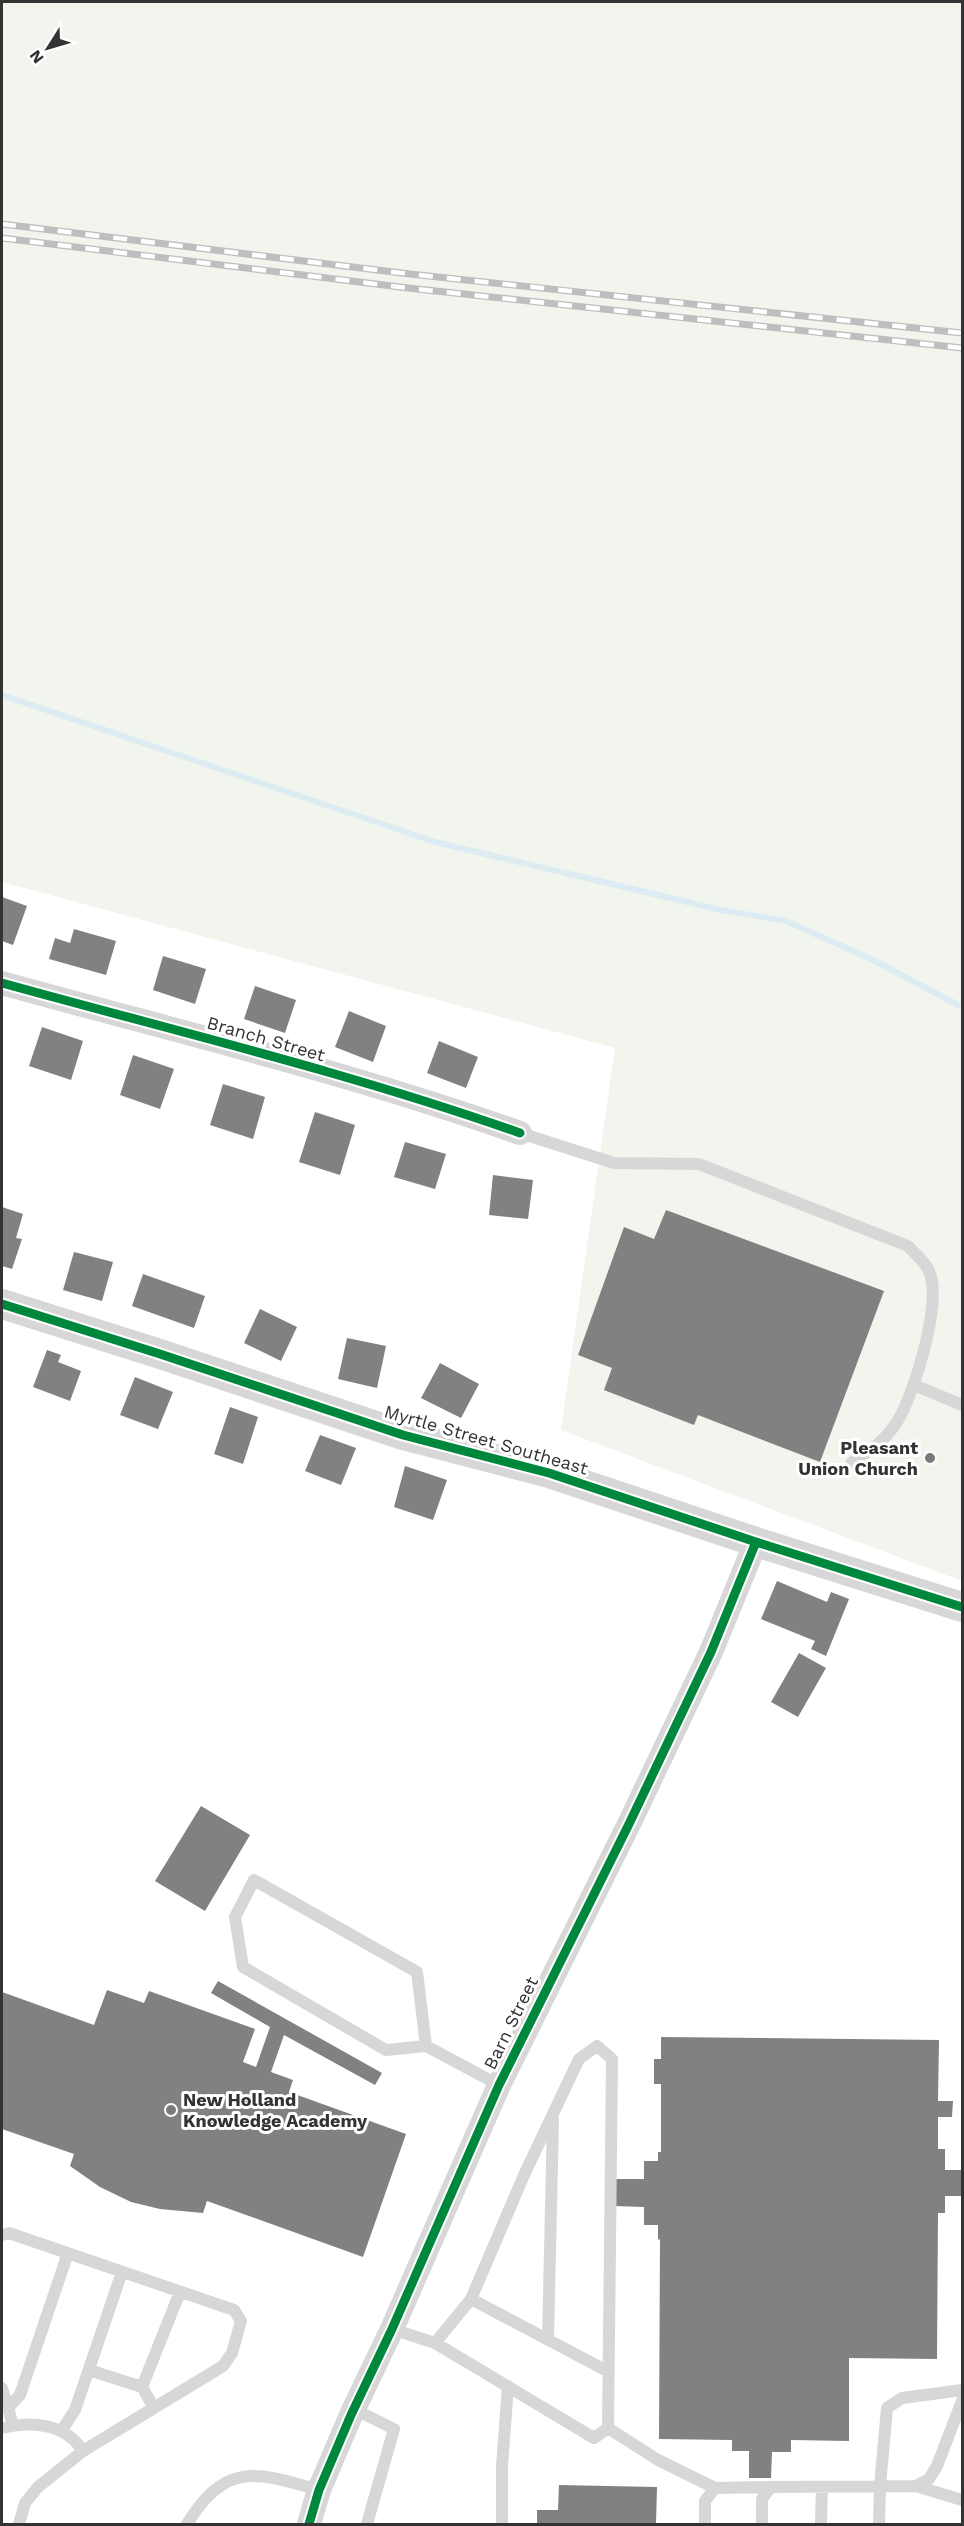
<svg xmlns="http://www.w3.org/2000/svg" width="964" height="2526" viewBox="0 0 964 2526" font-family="'Work Sans',sans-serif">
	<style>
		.green { fill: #f1f5ed }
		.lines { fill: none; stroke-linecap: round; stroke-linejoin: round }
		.stream { stroke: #ddebf3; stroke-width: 6 }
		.building { fill: #818181 }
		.service { stroke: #d7d7d7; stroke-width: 12 }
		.minor { stroke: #d7d7d7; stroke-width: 24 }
		.tertiary { stroke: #d7d7d7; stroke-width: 30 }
		.rail-casing { stroke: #bebebe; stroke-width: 7 }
		.rail { stroke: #fff; stroke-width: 4.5; stroke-dasharray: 14; stroke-linecap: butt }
		.cycleway-casing { stroke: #fff; stroke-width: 13 }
		.cycleway { stroke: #00873e; stroke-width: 9 }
		.poi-dot { fill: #7a7a7a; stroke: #fff; stroke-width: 2 }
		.labels { text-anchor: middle; stroke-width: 6; stroke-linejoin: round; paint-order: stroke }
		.street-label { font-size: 18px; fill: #333; stroke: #fff }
		.poi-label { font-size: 18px; font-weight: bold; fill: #333; stroke: #fff; text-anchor: end }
	</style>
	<rect width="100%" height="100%" fill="#fff"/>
	<path class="green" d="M2,2H962V1581L561,1430L615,1048L2,882Z"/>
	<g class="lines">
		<path class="stream" d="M2,695L435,842L721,910L786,921L873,960L962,1007"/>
	</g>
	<path class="building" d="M2,897L27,906L13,945L2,941Z
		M74,929L116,941L106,975L49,959L55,938L70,943Z
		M163,956L206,969L195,1004L153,990Z
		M255,986L296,1000L285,1033L244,1019Z
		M349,1011L386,1026L373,1062L335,1047Z
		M42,1027L83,1041L71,1080L29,1066Z
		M439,1041L478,1057L466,1088L427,1073Z
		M133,1055L174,1069L160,1109L120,1095Z
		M223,1084L265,1097L253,1139L210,1125Z
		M315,1112L355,1125L340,1175L299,1162Z
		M405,1142L446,1154L435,1189L394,1177Z
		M493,1175L533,1180L528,1219L489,1215Z
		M2,1207L23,1214L16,1238L22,1239L12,1269L2,1266Z
		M666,1210L884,1291L820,1462L698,1415L694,1425L604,1390L612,1368L578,1355L624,1227L654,1239Z
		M74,1252L113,1262L102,1301L63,1290Z
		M143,1274L205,1296L194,1328L132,1306Z
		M260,1309L297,1327L281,1361L244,1343Z
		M347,1338L386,1346L377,1388L338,1379Z
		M47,1350L61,1355L58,1362L81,1371L70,1401L33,1387Z
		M440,1363L479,1384L461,1418L421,1398Z
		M135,1377L173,1392L158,1429L120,1415Z
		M230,1407L258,1417L243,1464L214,1454Z
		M320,1435L356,1448L341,1485L305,1471Z
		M405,1466L447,1480L433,1520L394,1507Z
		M777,1581L827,1602L831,1592L849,1599L826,1656L811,1649L815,1641L761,1619Z
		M799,1653L826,1668L798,1717L771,1702Z
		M201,1806L250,1835L205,1911L155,1881Z
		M218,1981L382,2073L375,2085L284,2035L271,2072L293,2080L289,2092L406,2134L363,2257L207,2201L203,2213L160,2209L131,2202L100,2187L70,2166L74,2154L2,2129V1992L94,2025L107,1990L144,2003L149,1991L255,2029L243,2062L256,2067L270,2027L211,1993Z
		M661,2037L939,2040L938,2101H953L952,2117H938V2149H945V2170H962V2196H945V2213H938L937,2359L849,2358V2441L791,2440V2452H772L771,2478H749V2451H732V2440L659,2439L660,2239L658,2240V2225H644V2207L614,2206L615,2179H644V2161H658V2152H661V2084H654V2059H661Z
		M559,2485L657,2487L656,2524H537V2510H558Z"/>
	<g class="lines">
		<path class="service" d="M520,1133L614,1163L699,1164L908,1246C914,1253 925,1262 929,1271C943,1301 914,1395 897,1422C885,1441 870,1451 852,1462
			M914,1385L962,1405
			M426,2046L417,1972L254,1880L235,1917L243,1967L386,2050L426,2046L499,2085
			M2,2235L9,2233L234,2310L241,2321L232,2353L223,2366L83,2451L38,2487L25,2503L19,2524
			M471,2299L609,2372
			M392,2329L435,2343L594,2438L608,2428L612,2059L597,2046L579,2059L524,2175L471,2299L435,2343
			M548,2340L553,2119
			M89,2370L142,2387L154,2408
			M142,2387L180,2292
			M2,2388L13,2425
			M8,2408L20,2395L68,2253
			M354,2409L394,2429L367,2524
			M2,2428C32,2421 65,2423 83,2451
			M608,2428L658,2460L715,2488
			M62,2430L75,2410L122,2272
			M916,2486L962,2500
			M187,2524C226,2461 257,2472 319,2490
			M502,2524V2466L508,2386
			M705,2524V2501L715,2488L771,2487
			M762,2524V2499L771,2487L916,2486L929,2479L937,2466L962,2401
			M821,2524L822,2487
			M879,2524L880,2486L887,2408L902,2398L962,2390"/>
		<path class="minor" d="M2,983C175,1031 351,1073 520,1133
			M309,2524L319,2490L351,2415L392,2329L499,2085L629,1824L711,1652L756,1542"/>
		<path class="tertiary" d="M2,1304L160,1354L403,1435L549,1473L756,1542L962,1607"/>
		<g class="rail-casing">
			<path id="rail" d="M2,224L410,274L962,333
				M2,238L408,288L962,348"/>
		</g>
		<use href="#rail" class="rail"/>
		<g class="cycleway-casing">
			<path id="cycleway" d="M2,983C175,1031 351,1073 520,1133
				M2,1304L160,1354L403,1435L549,1473L756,1542L962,1607
				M309,2524L319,2490L351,2415L392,2329L499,2085L629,1824L711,1652L756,1542"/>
		</g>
		<use href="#cycleway" class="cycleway"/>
	</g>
	<g class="poi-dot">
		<circle cx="930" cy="1458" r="6"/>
		<circle cx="171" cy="2110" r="6"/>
	</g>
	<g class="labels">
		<g class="street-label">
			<text transform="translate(266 1039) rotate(16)" y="6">Branch Street</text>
			<text transform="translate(486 1440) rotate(16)" y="6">Myrtle Street Southeast</text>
			<text transform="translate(511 2023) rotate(-64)" y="6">Barn Street</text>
		</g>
		<g class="poi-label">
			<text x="918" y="1454">Pleasant<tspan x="918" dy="21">Union Church</tspan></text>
			<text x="183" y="2106" text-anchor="start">New Holland<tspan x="183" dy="21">Knowledge Academy</tspan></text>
		</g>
	</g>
	<rect width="964" height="2526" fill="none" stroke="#333333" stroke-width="6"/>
	<g transform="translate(48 48) rotate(233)" stroke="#ffffff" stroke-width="4.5" paint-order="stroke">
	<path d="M0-4.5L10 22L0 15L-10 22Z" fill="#333333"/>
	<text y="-9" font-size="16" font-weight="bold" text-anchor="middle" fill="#333333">N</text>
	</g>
</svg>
